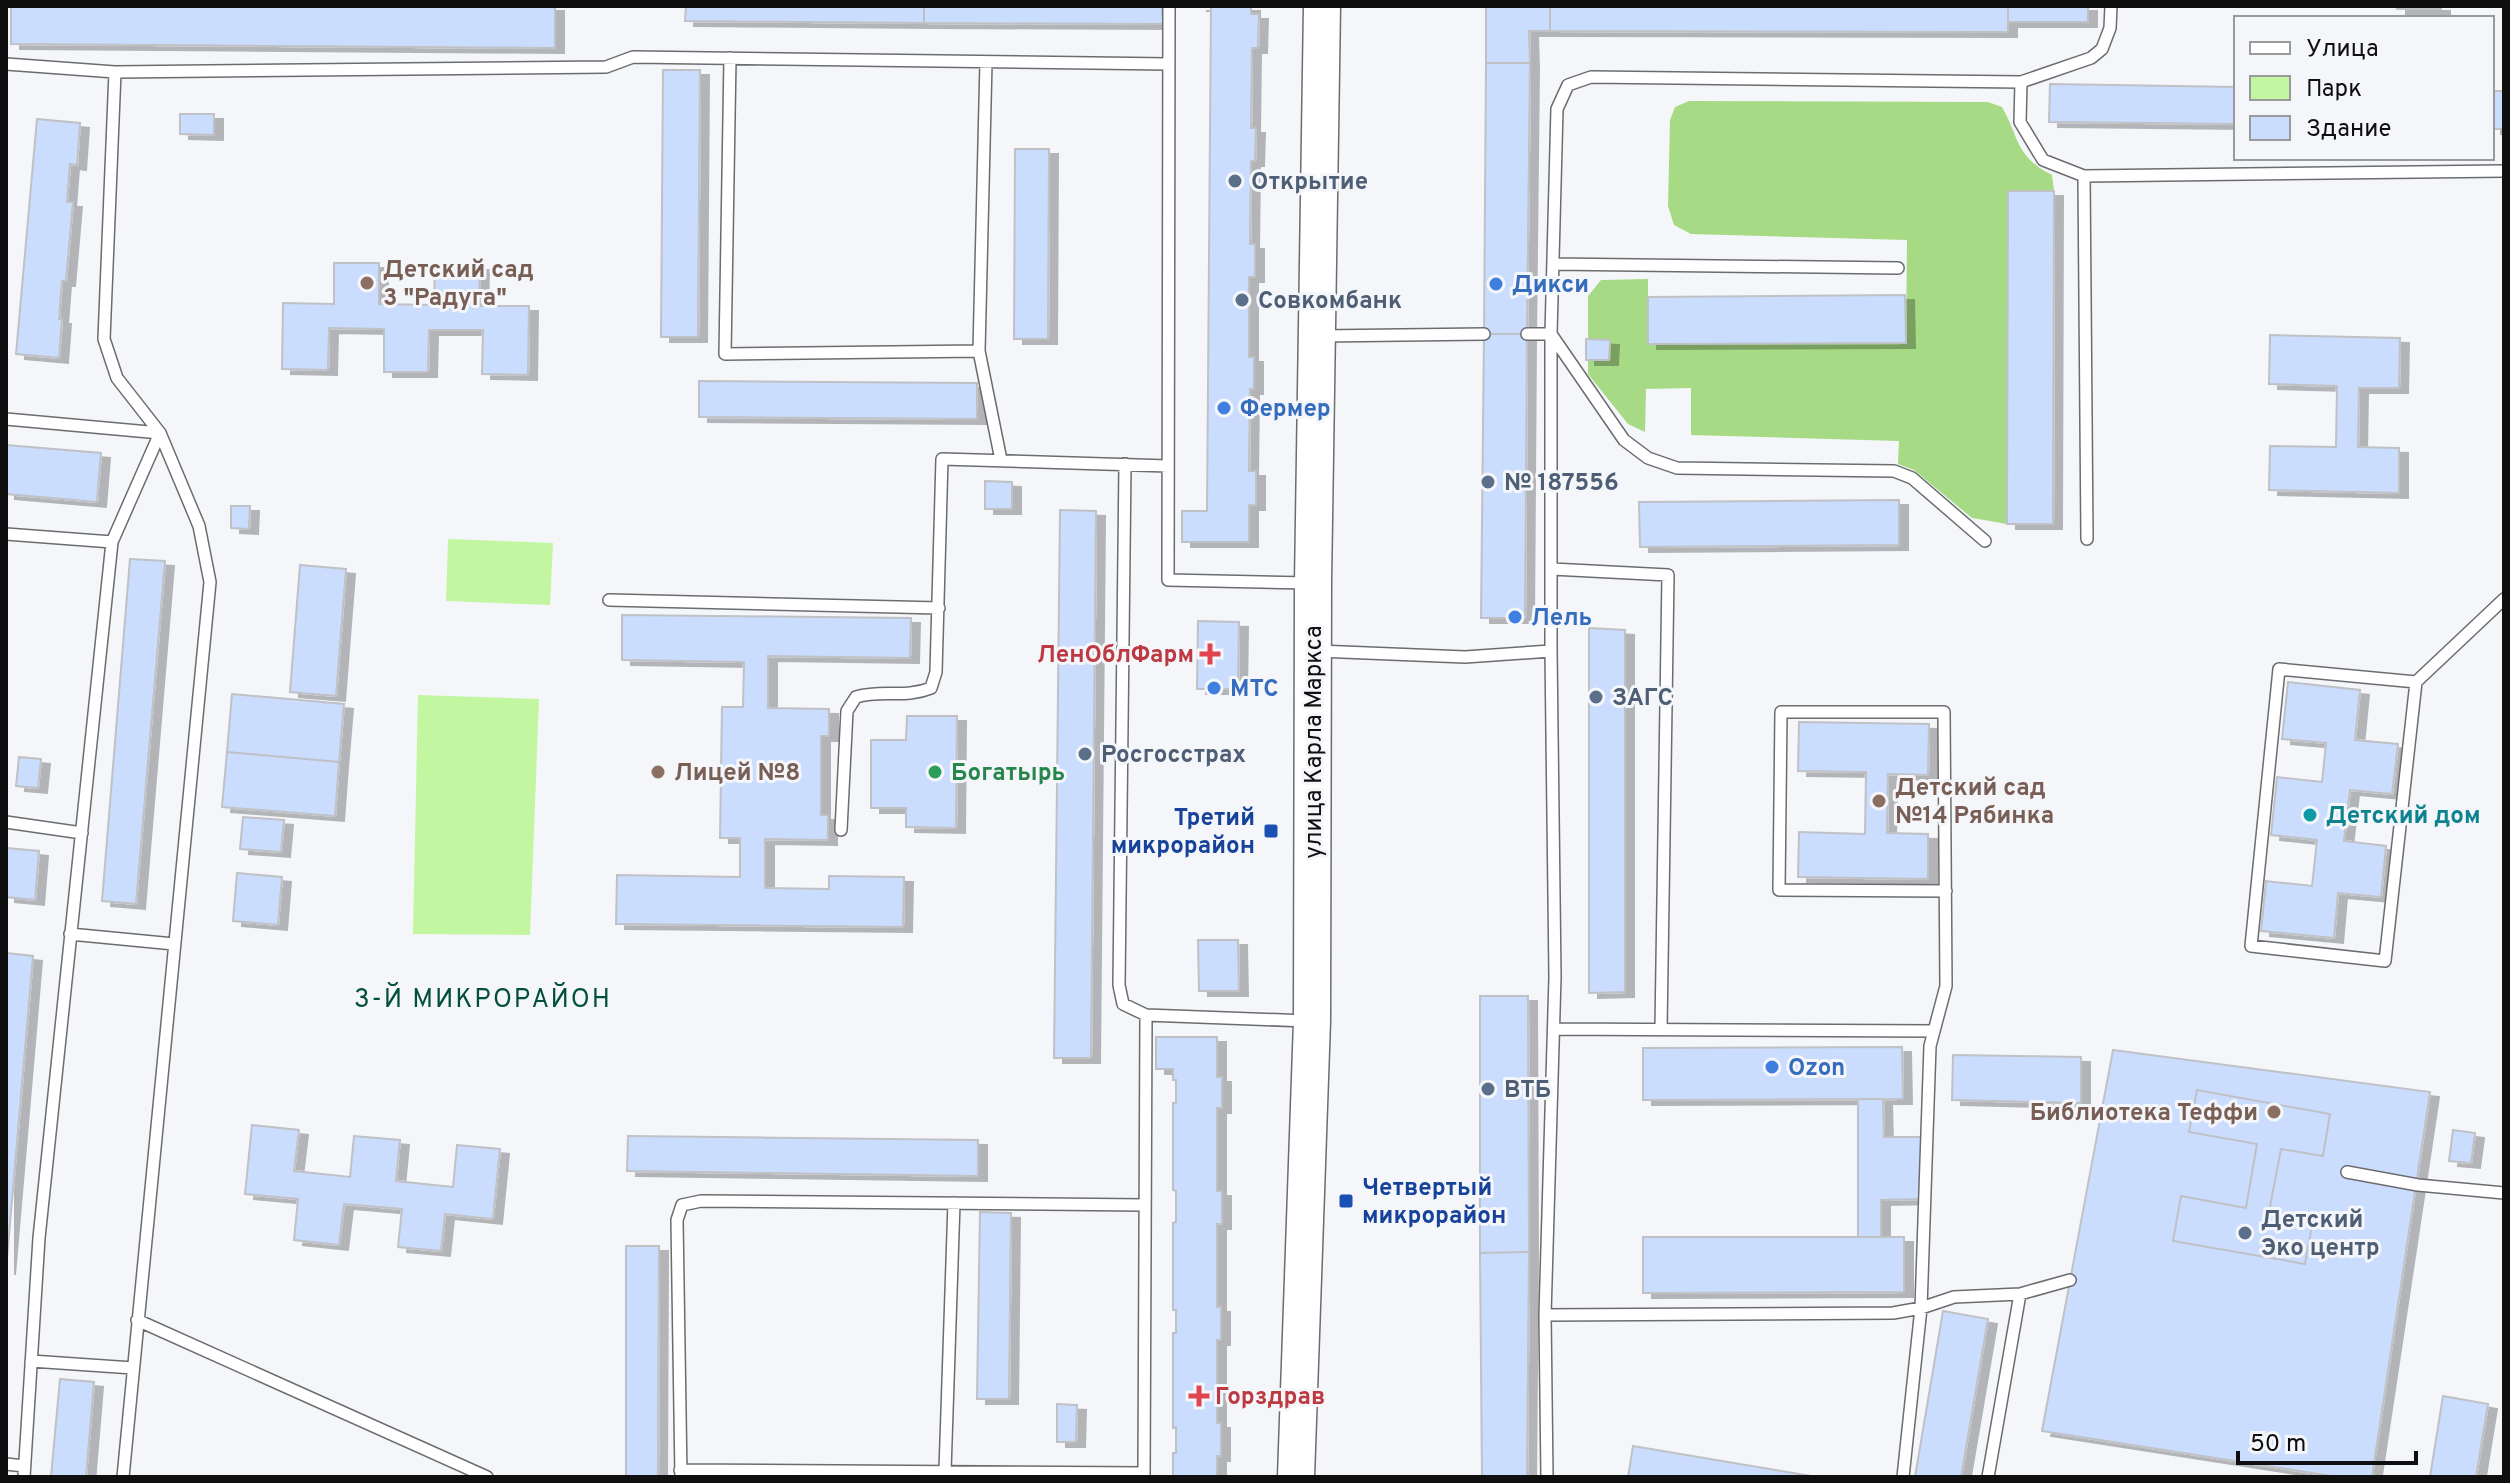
<svg xmlns="http://www.w3.org/2000/svg" width="2510" height="1483" viewBox="0 0 2510 1483" font-family="Overpass,sans-serif">
	<style>
		.green { fill: #c3f6a0 }
		.forest { fill: #a7da84 }
		.building { fill: #cbddfe; stroke: #bfc1c5; stroke-width: 2; filter: url(#shadow) }
		.lines { fill: none; stroke-linecap: round; stroke-linejoin: round }
		.lane-casing { stroke: #6b6c6f; stroke-width: 14 }
		.primary-casing { stroke: #6b6c6f; stroke-width: 39 }
		.lane { stroke: #fff; stroke-width: 11 }
		.primary { stroke: #fff; stroke-width: 36 }
		.service-dot { fill: #5c6f8a; stroke: #f4f6fa; stroke-width: 3 }
		.education-dot { fill: #8d6e63; stroke: #f4f6fa; stroke-width: 3 }
		.shop-dot { fill: #3f7fe0; stroke: #f4f6fa; stroke-width: 3 }
		.health-dot { fill: #e0444e; stroke: #f4f6fa; stroke-width: 3 }
		.leisure-dot { fill: #2e9e5b; stroke: #f4f6fa; stroke-width: 3 }
		.culture-dot { fill: #0f9aa8; stroke: #f4f6fa; stroke-width: 3 }
		.transit-dot { fill: #1a4fb4; stroke: #f4f6fa; stroke-width: 3 }
		.labels { text-anchor: middle; stroke-width: 6; stroke-linejoin: round; paint-order: stroke }
		.service-label { font-size: 24px; font-weight: bold; fill: #4e5e75; stroke: #f4f6fa; text-anchor: start }
		.education-label { font-size: 24px; font-weight: bold; fill: #785e54; stroke: #f4f6fa; text-anchor: start }
		.shop-label { font-size: 24px; font-weight: bold; fill: #366cbe; stroke: #f4f6fa; text-anchor: start }
		.health-label { font-size: 24px; font-weight: bold; fill: #be3a42; stroke: #f4f6fa; text-anchor: end }
		.street-label { font-size: 24px; fill: #0f0f10; stroke: #f4f6fa }
		.leisure-label { font-size: 24px; font-weight: bold; fill: #27864d; stroke: #f4f6fa; text-anchor: start }
		.culture-label { font-size: 24px; font-weight: bold; fill: #0d838f; stroke: #f4f6fa; text-anchor: start }
		.transit-label { font-size: 24px; font-weight: bold; fill: #164399; stroke: #f4f6fa; text-anchor: end }
		.neighbourhood-label { font-size: 26px; letter-spacing: 2px; fill: #035038; stroke: #f4f6fa }
	</style>
	<defs>
		<filter id="shadow"><feDropShadow dx="9" dy="5" stdDeviation="0" flood-color="#0004"/></filter>
	</defs>
	<rect width="100%" height="100%" fill="#f4f6fa"/>
	<path class="green" d="M448,539L553,543L550,605L446,601Z
		M418,695L539,699L530,935L413,934Z"/>
	<path class="forest" d="M1689,101L1988,102L2002,107C2020,139 2015,156 2052,175L2054,191H2008L2007,524L1972,518L1914,470L1898,464L1899,441L1691,435V388L1646,389L1645,432L1628,424L1588,374V296L1601,280L1648,279V344L1906,342L1907,240L1691,234L1674,225L1668,206L1670,120L1675,107Z"/>
	<path class="building" d="M11,6H555V48L11,44Z
		M686,6H924V23L685,21Z
		M924,6H1162L1163,24L924,23Z
		M1197,6H1251V14H1259L1258,48H1252L1251,128H1256L1255,161H1251L1250,244H1255V277H1249V357H1254V389H1250L1249,471H1256V505H1249V542H1182V511H1207L1211,6Z
		M1486,6H1550V31H1529L1530,63H1486Z
		M1550,6H2008V32L1550,31Z
		M2008,6H2088V22H2008Z
		M2397,6H2441V9H2397Z
		M1486,63H1530L1527,334H1484Z
		M663,70H700L698,337H661Z
		M2050,84L2236,87V124L2049,122Z
		M2492,91H2504V129H2492Z
		M180,114H214V135L180,134Z
		M37,119L80,123L77,165L70,164L67,202H73L66,281H62L59,319H62L59,358L16,354Z
		M1015,149H1049L1048,339H1014Z
		M2008,191H2054L2053,524H2007Z
		M334,263H379V304L434,305L435,264L480,265L479,306H529L528,375L482,374L483,330H429L428,372H384V329L329,328L328,370L282,369L283,303L334,304Z
		M1905,295L1906,343L1648,344V297Z
		M1484,334H1527L1525,618H1481Z
		M2270,335L2400,338L2399,388H2359L2358,447L2399,448V493L2269,490L2270,446L2336,447L2337,386L2269,384Z
		M1586,339L1610,340L1609,360H1586Z
		M699,381L977,383V419L699,417Z
		M6,445L101,453L97,502L6,494Z
		M985,481L1012,482V509H985Z
		M1899,500V545L1640,547L1639,502Z
		M231,506H250L249,529L231,528Z
		M1060,510L1096,511L1091,1058H1054Z
		M130,559L165,561L136,904L102,901Z
		M300,565L346,569L336,696L290,692Z
		M622,615L911,618L910,658L768,656V708L829,709V736H821V815H828V840L765,839V888L829,889V876L904,877L903,927L616,924L617,875L740,877V838H720L722,707H743L744,662L622,660Z
		M1198,621L1239,622L1238,689H1197Z
		M1589,628L1625,630V992L1589,993Z
		M2288,682L2360,690L2355,740L2398,744L2392,794L2350,790L2344,841L2386,846L2381,897L2338,893L2334,938L2261,931L2266,881L2312,886L2317,840L2271,835L2277,777L2322,782L2326,743L2282,739Z
		M232,694L344,704L339,762L227,752Z
		M907,716H957L956,828L906,827V808H871V740H906Z
		M1799,722L1929,724L1928,775L1888,774L1887,833L1928,834V879L1798,877L1799,832L1865,834L1866,772L1798,771Z
		M227,752L339,762L335,816L222,807Z
		M19,757L41,759L38,788L16,786Z
		M243,817L284,820L281,852L240,849Z
		M6,848L39,851L35,900L6,897Z
		M237,873L282,877L278,925L233,921Z
		M1198,940H1238L1239,991H1199Z
		M6,953L33,956L6,1270Z
		M1480,996H1528L1529,1252L1480,1253Z
		M1156,1037H1217V1077H1222V1108H1217V1191H1222V1224H1217V1307H1221V1340H1217V1423H1221V1456H1217V1477H1173V1453H1176V1427L1173,1428V1333H1176V1310H1173V1223L1176,1222V1191L1173,1190V1103H1176V1080H1173V1069H1156Z
		M1902,1047L1903,1099L1643,1100V1048Z
		M2113,1050L2430,1092L2372,1477H2338L2042,1431Z
		M1953,1055L2081,1057V1103L1952,1100Z
		M2197,1090L2330,1114L2323,1156L2281,1149L2269,1212L2313,1220L2305,1264L2173,1241L2181,1196L2246,1208L2257,1144L2189,1132Z
		M1858,1099H1883L1884,1137H1921V1199L1881,1200V1237H1858Z
		M252,1125L299,1130L294,1171L350,1177L354,1136L400,1140L396,1181L453,1187L457,1145L500,1149L493,1219L445,1214L441,1251L398,1247L402,1209L344,1204L339,1245L294,1240L298,1199L245,1194Z
		M2453,1130L2475,1133L2471,1163L2449,1161Z
		M628,1136L978,1140V1176L627,1171Z
		M980,1212L1011,1213L1009,1399H977Z
		M1643,1237H1904V1292L1643,1293Z
		M626,1246H659L658,1477H626Z
		M1529,1252L1527,1477H1482L1480,1253Z
		M1943,1311L1988,1319L1961,1477H1915Z
		M60,1379L94,1382L86,1477H51Z
		M2443,1396L2488,1404L2476,1477H2430Z
		M1057,1404L1077,1405L1076,1442H1057Z
		M1633,1446L1817,1477H1628Z"/>
	<g class="lines">
		<g class="lane-casing">
			<path id="lane" d="M1169,6L1168,580L1308,583
				M730,58L725,354L979,351L986,62
				M6,64L115,72L104,339L117,378L160,433L199,526L210,582L123,1477
				M115,72L606,67L633,57L1169,64
				M2021,82L2020,122L2043,160L2084,176
				M1553,264L1898,268
				M1527,334H1551L1624,440L1648,458L1677,468L1894,471L1912,478L1985,541
				M1320,336L1484,334
				M979,351L1001,460
				M6,419L160,433
				M1125,464L1119,985L1123,1004L1146,1015L1307,1021
				M6,534L112,542
				M2087,539L2084,176L2504,171
				M1552,569L1668,575L1661,1029
				M609,600L939,608
				M1318,651L1465,657L1551,651L1555,977L1545,1315L1893,1313L1921,1308L1954,1297L2020,1294L2070,1280
				M1551,651V334L1557,109L1568,85L1591,77L2021,82L2091,58L2102,49L2110,28L2111,6
				M2416,682L2279,669L2251,946L2385,961L2416,682L2504,599
				M6,822L82,833
				M841,830L847,711L856,697C884,689 904,699 931,688L936,672L942,459L1168,466
				M70,934L174,944
				M1554,1029L1934,1031
				M2347,1172L2418,1185L2504,1193
				M1545,1315L1547,1477
				M137,1320L487,1477
				M31,1361L133,1368
				M6,1464L24,1466
				M680,1470L1144,1473
				M945,1471L954,1203
				M24,1477L39,1238L112,542L160,433
				M681,1477L677,1220L682,1205L701,1201L1145,1205
				M1144,1477L1146,1015
				M1903,1477L1921,1308L1930,1046L1946,986L1944,712H1781L1779,890L1946,891
				M1988,1477L2020,1294"/>
		</g>
		<g class="primary-casing">
			<path id="primary" d="M1296,1477L1312,1021L1313,583L1322,6"/>
		</g>
		<use href="#lane" class="lane"/>
		<use href="#primary" class="primary"/>
	</g>
	<g class="service-dot">
		<circle cx="1235" cy="181" r="8"/>
		<circle cx="1242" cy="300" r="8"/>
		<circle cx="1488" cy="482" r="8"/>
		<circle cx="1596" cy="697" r="8"/>
		<circle cx="1085" cy="754" r="8"/>
		<circle cx="1488" cy="1089" r="8"/>
		<circle cx="2245" cy="1233" r="8"/>
	</g>
	<g class="education-dot">
		<circle cx="367" cy="283" r="8"/>
		<circle cx="658" cy="772" r="8"/>
		<circle cx="1879" cy="801" r="8"/>
		<circle cx="2274" cy="1112" r="8"/>
	</g>
	<g class="shop-dot">
		<circle cx="1496" cy="284" r="8"/>
		<circle cx="1224" cy="408" r="8"/>
		<circle cx="1515" cy="617" r="8"/>
		<circle cx="1214" cy="688" r="8"/>
		<circle cx="1772" cy="1067" r="8"/>
	</g>
	<g class="health-dot">
		<path d="M1206 642h8v8h8v8h-8v8h-8v-8h-8v-8h8z"/>
		<path d="M1195 1384h8v8h8v8h-8v8h-8v-8h-8v-8h8z"/>
	</g>
	<circle class="leisure-dot" cx="935" cy="772" r="8"/>
	<circle class="culture-dot" cx="2310" cy="815" r="8"/>
	<g class="transit-dot">
		<rect x="1263" y="823" width="16" height="16" rx="4"/>
		<rect x="1338" y="1193" width="16" height="16" rx="4"/>
	</g>
	<g class="labels">
		<g class="service-label">
			<text x="1251" y="189">Открытие</text>
			<text x="1258" y="308">Совкомбанк</text>
			<text x="1504" y="490">№ 187556</text>
			<text x="1612" y="705">ЗАГС</text>
			<text x="1101" y="762">Росгосстрах</text>
			<text x="1504" y="1097">ВТБ</text>
			<text x="2261" y="1227">Детский<tspan x="2261" dy="28">Эко центр</tspan></text>
		</g>
		<g class="education-label">
			<text x="383" y="277">Детский сад<tspan x="383" dy="28">3 "Радуга"</tspan></text>
			<text x="674" y="780">Лицей №8</text>
			<text x="1895" y="795">Детский сад<tspan x="1895" dy="28">№14 Рябинка</tspan></text>
			<text x="2258" y="1120" text-anchor="end">Библиотека Теффи</text>
		</g>
		<g class="shop-label">
			<text x="1512" y="292">Дикси</text>
			<text x="1240" y="416">Фермер</text>
			<text x="1531" y="625">Лель</text>
			<text x="1230" y="696">МТС</text>
			<text x="1788" y="1075">Ozon</text>
		</g>
		<g class="health-label">
			<text x="1194" y="662">ЛенОблФарм</text>
			<text x="1215" y="1404" text-anchor="start">Горздрав</text>
		</g>
		<g class="street-label">
			<text transform="translate(1313 742) rotate(-90)" y="8">улица Карла Маркса</text>
		</g>
		<g class="leisure-label">
			<text x="951" y="780">Богатырь</text>
		</g>
		<g class="culture-label">
			<text x="2326" y="823">Детский дом</text>
		</g>
		<g class="transit-label">
			<text x="1255" y="825">Третий<tspan x="1255" dy="28">микрорайон</tspan></text>
			<text x="1362" y="1195" text-anchor="start">Четвертый<tspan x="1362" dy="28">микрорайон</tspan></text>
		</g>
		<g class="neighbourhood-label">
			<text x="483" y="1007">3-Й МИКРОРАЙОН</text>
		</g>
	</g>
	<rect width="2510" height="1483" fill="none" stroke="#0f0f10" stroke-width="16"/>
	<rect x="2234" y="16" width="260" height="144" fill="#f4f6fa" stroke="#989a9c" stroke-width="2"/>
	<rect x="2250" y="42" width="40" height="12" fill="#ffffff" stroke="#989a9c" stroke-width="2"/>
	<text x="2306" y="56" font-size="24" fill="#0f0f10">Улица</text>
	<rect x="2250" y="76" width="40" height="24" fill="#c3f6a0" stroke="#989a9c" stroke-width="2"/>
	<text x="2306" y="96" font-size="24" fill="#0f0f10">Парк</text>
	<rect x="2250" y="116" width="40" height="24" fill="#cbddfe" stroke="#989a9c" stroke-width="2"/>
	<text x="2306" y="136" font-size="24" fill="#0f0f10">Здание</text>
	<path d="M2238 1451v12h178v-12" fill="none" stroke="#0f0f10" stroke-width="4"/>
	<text x="2250" y="1451" font-size="24" fill="#0f0f10" stroke="#f4f6fa" stroke-width="6" paint-order="stroke">50 m</text>
</svg>
